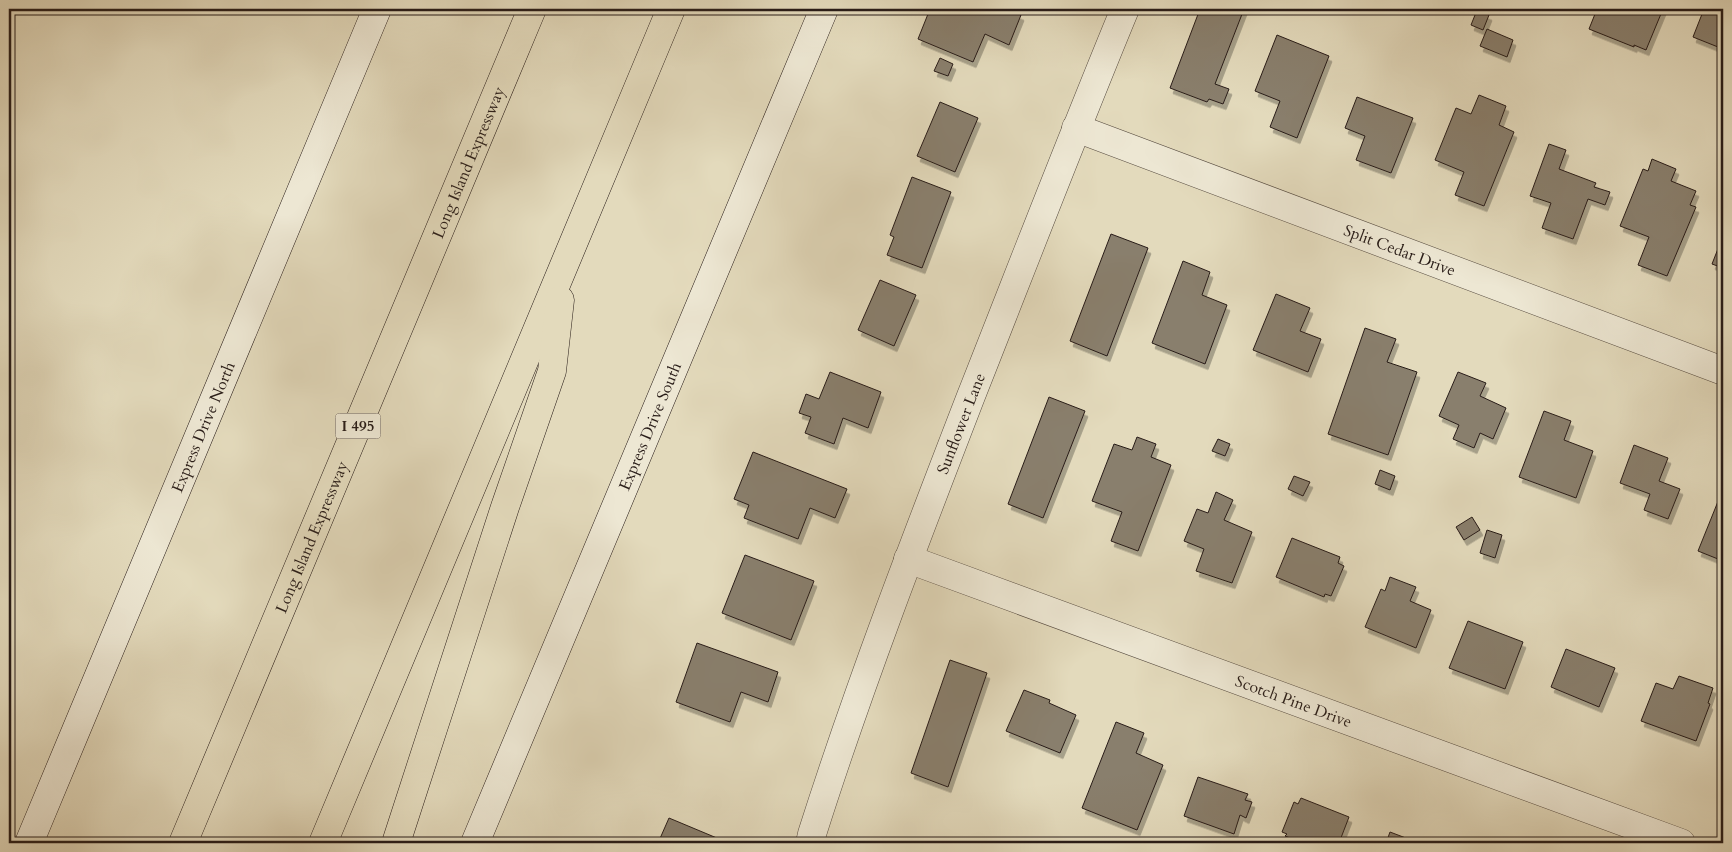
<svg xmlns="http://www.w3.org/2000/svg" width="1732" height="852" viewBox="0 0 1732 852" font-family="Cardo,serif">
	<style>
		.building { fill: #897f6d; stroke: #281c18; filter: url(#shadow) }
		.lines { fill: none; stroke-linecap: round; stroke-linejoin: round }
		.street-casing { stroke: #574c41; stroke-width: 29 }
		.secondary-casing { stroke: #281c18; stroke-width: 29 }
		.highway-casing { stroke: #281c18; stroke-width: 29 }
		.street { stroke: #ede7d3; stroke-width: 28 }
		.secondary { stroke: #ede7d3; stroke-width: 28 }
		.highway { stroke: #e3dabc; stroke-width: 28 }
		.labels { text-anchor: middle; stroke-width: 5; stroke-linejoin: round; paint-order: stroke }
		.shield { fill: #ede7d3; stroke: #635950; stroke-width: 1 }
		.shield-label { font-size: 15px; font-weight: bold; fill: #281c18 }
		.street-label { font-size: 16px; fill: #281c18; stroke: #ede7d3 }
	</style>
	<defs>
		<filter id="shadow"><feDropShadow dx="3" dy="5.5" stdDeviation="0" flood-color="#0004"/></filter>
	</defs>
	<rect width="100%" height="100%" fill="#e3dabc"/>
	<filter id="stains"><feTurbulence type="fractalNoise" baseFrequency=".004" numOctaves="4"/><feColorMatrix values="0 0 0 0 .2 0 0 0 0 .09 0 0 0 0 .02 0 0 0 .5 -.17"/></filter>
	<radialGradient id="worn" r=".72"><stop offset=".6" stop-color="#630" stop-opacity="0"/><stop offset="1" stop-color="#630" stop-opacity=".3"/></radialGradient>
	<path class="building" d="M930,9H1007L1021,15L1009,45L985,34L973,62L918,39Z
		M1200,9H1244L1215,84L1229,89L1223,104L1209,99L1207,102L1170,88Z
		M1597,9H1663L1646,50L1634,45V47L1589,29Z
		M1704,9H1723V49L1693,37Z
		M1477,10L1489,15L1483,30L1471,25Z
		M1487,29L1513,40L1507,57L1480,46Z
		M1277,35L1329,56L1297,138L1270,127L1280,101L1255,91Z
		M940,58L953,64L948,76L934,71Z
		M1479,95L1506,106L1499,125L1514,132L1484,206L1455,195L1464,172L1435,160L1456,108L1471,114Z
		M1357,97L1413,118L1391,173L1356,160L1365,136L1345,128Z
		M940,102L978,118L955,172L917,156Z
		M1549,144L1566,150L1559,169L1596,183L1594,187L1610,192L1605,205L1588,199L1573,239L1542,228L1551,203L1530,196Z
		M1652,159L1676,169L1671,181L1696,191L1690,205L1696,207L1667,276L1638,265L1649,237L1620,226L1643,169L1648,171Z
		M912,177L951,192L922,268L887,255L894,237L890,235Z
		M1111,234L1148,248L1107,356L1070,341Z
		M1723,236V268L1712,264Z
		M1183,261L1210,272L1202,295L1227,305L1205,364L1152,343Z
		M880,280L916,295L894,346L858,330Z
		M1276,294L1310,308L1300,331L1321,339L1308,372L1253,350Z
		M1365,328L1396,339L1387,362L1417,372L1388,455L1328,434Z
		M830,372L881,392L868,428L843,418L834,444L805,433L811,417L799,413L806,394L819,399Z
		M1458,372L1486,383L1480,396L1506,408L1493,439L1480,433L1474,448L1453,439L1459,425L1439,416Z
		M1049,397L1085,411L1043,518L1008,504Z
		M1544,411L1571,421L1564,440L1593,451L1576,498L1519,477Z
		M1137,437L1156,444L1151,457L1171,465L1138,551L1111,541L1122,512L1092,501L1114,444L1132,450Z
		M1218,439L1230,444L1225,456L1212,451Z
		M1634,445L1668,458L1659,481L1680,489L1668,519L1644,510L1650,494L1620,483Z
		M753,452L847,489L835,518L810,508L798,539L744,518L749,505L734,499Z
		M1380,470L1395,476L1390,490L1375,484Z
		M1294,476L1310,482L1303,496L1288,489Z
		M1723,489V561L1698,551Z
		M1216,492L1233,500L1224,520L1252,532L1232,583L1196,571L1204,549L1184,541L1197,509L1208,513Z
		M1472,517L1480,530L1464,540L1456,527Z
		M1487,530L1502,535L1495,558L1480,553Z
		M1292,538L1340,557L1338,563L1344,566L1331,596L1325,594L1324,597L1276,577Z
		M745,555L814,581L791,640L722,613Z
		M1390,577L1416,587L1410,601L1431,610L1416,648L1365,627L1381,589L1385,591Z
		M1468,621L1523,642L1505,689L1449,668Z
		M697,643L778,672L768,702L741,692L730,722L676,702Z
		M1566,649L1615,668L1599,707L1551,687Z
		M950,660L987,673L948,787L911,773Z
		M1679,676L1713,688L1708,703L1710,704L1696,741L1641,721L1656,683L1673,689Z
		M1024,690L1050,700L1049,703L1076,715L1060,753L1006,731Z
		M1116,722L1144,733L1136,753L1163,765L1137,830L1082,808Z
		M1198,777L1248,794L1245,800L1252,802L1246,818L1240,815L1234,834L1184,816Z
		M1301,798L1349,817L1339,843H1303L1285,836L1287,834L1282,832L1294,802L1298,804Z
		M669,818L724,841L723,843H658Z
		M1390,832L1419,843H1386Z"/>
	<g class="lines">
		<g class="street-casing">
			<g id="street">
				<path id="s1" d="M1076,128L1723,371"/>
				<path id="s2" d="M908,559L1681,843"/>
				<path id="s3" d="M810,843L812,834C859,686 915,541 971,396C1022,267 1072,137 1125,9"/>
			</g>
		</g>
		<g class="secondary-casing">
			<g id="secondary">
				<path id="s4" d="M29,843L377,9"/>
				<path id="s5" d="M475,843L824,9"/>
			</g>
		</g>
		<g class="highway-casing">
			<g id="highway">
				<path id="s6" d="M183,843L532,9"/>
				<path d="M323,843L671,9"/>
				<path d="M396,843L505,507L552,371L560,300"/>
			</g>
		</g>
		<use href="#street" class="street"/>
		<use href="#secondary" class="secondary"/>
		<use href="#highway" class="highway"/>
	</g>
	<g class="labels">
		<rect class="shield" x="335.5" y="413.5" width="45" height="25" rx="4"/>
		<g class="shield-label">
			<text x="358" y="431">I 495</text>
		</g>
		<g class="street-label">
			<text dy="6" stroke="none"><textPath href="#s6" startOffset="738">Long Island Expressway</textPath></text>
			<text dy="6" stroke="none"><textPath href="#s1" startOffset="346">Split Cedar Drive</textPath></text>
			<text dy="6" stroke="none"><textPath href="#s3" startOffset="446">Sunflower Lane</textPath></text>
			<text dy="6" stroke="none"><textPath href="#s4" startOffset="451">Express Drive North</textPath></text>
			<text dy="6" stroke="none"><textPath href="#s5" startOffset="452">Express Drive South</textPath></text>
			<text dy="6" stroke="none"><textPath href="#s6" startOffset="332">Long Island Expressway</textPath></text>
			<text dy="6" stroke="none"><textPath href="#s2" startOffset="411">Scotch Pine Drive</textPath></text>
		</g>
	</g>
	<rect width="1732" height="852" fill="none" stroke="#e3dabc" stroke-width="30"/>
	<rect x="10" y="10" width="1712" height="832" fill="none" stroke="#281c18" stroke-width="2.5"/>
	<rect x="15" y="15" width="1702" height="822" fill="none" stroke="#281c18"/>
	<rect width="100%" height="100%" filter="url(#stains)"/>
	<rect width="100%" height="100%" fill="url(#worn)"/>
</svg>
